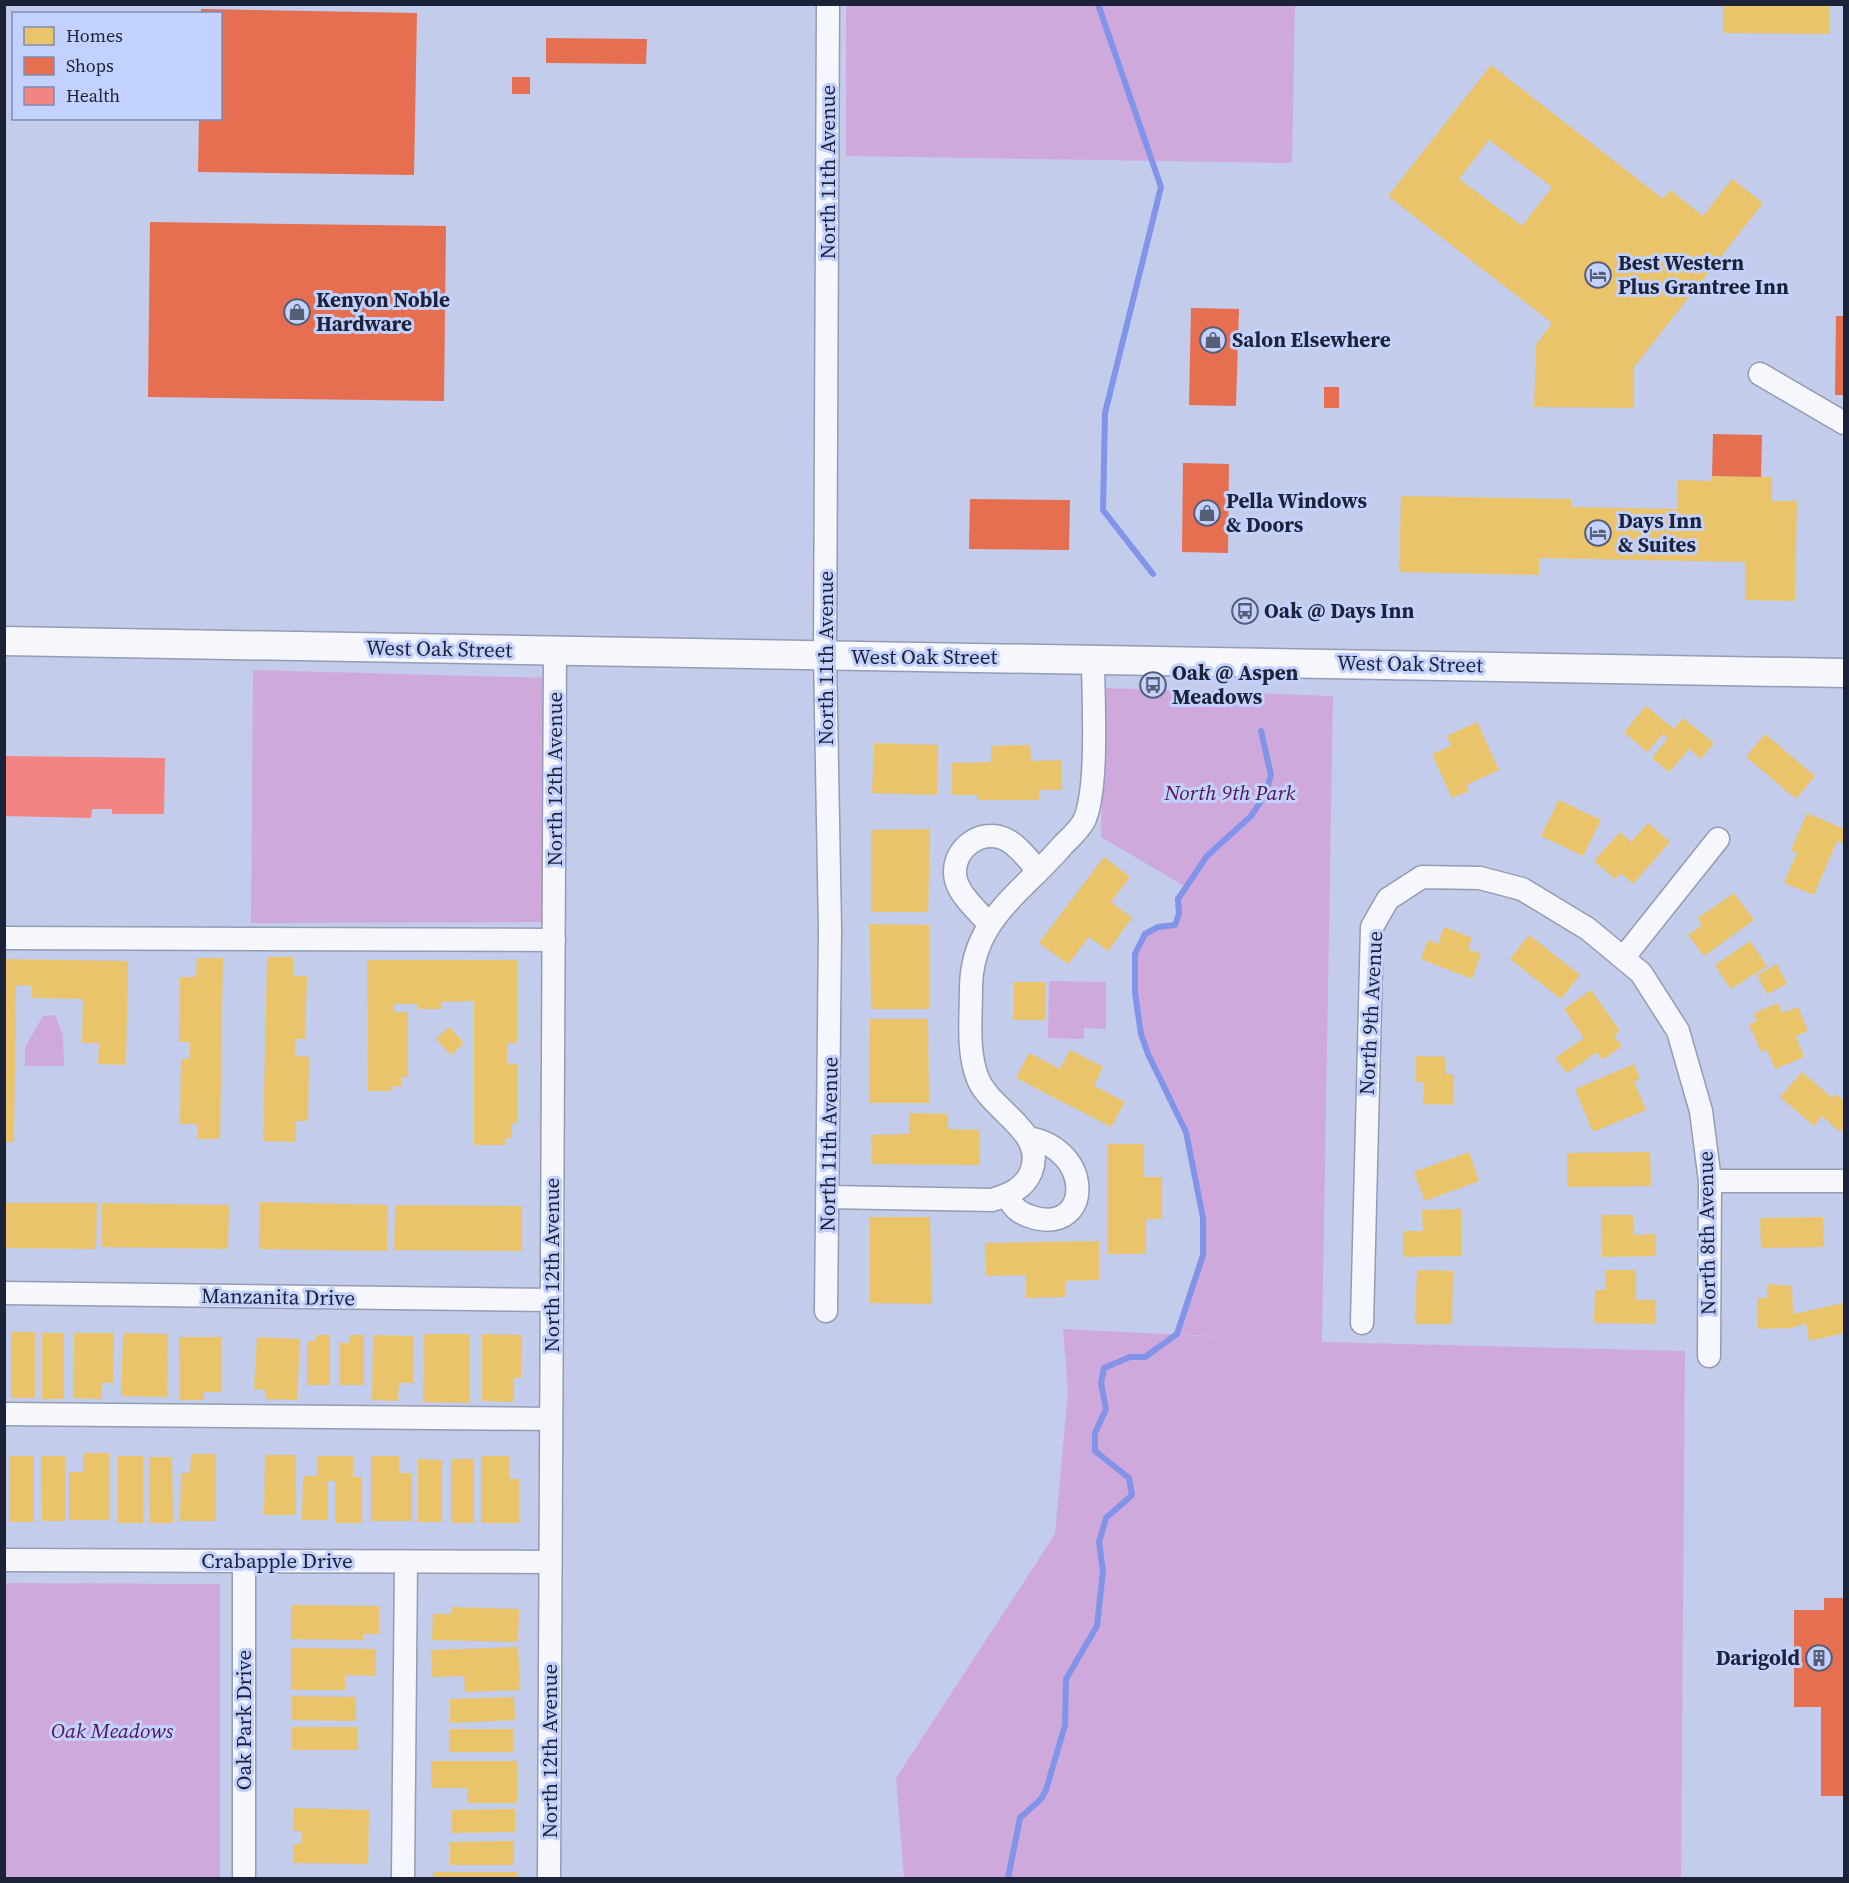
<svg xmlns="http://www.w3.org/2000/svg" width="1849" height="1883" viewBox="0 0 1849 1883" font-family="'Source Serif 4',serif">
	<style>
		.green { fill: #d0a9dc }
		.homes { fill: #e9c46a; fill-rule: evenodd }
		.shops { fill: #e76f51 }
		.health { fill: #f28482 }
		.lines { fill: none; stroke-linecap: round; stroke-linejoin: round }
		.stream { stroke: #8194e9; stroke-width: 6 }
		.minor-casing { stroke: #949bb3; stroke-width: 25 }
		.major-casing { stroke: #949bb3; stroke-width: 31 }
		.minor { stroke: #f6f7fc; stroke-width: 22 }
		.major { stroke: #f6f7fc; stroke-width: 28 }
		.labels { text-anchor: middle; stroke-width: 6; stroke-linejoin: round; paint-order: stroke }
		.street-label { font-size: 21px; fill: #1c2237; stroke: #c3d1ff }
		.poi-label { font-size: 21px; font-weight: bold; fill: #1c2237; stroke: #c3d1ff; text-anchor: start }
		.park-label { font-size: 21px; font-style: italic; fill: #52144c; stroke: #c3d1ff }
	</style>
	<rect width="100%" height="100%" fill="#c3cceb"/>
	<path class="green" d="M846,5H1295L1292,163L846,156Z
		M253,670L550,678V922L251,923Z
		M1104,688L1333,696L1322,1342L1685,1351L1681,1878H904L896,1778L1055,1534L1068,1392L1063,1329L1224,1337L1177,1334L1203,1255V1218L1186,1132L1148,1054L1141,1034L1135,993V954L1145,934L1158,927L1175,925C1181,911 1178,900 1186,887L1101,837Z
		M1049,981L1106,982V1029L1084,1028V1039L1048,1038Z
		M55,1015L63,1035L64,1066H25V1047L43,1016Z
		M5,1583L220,1584V1878H5Z"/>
	<path class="homes" d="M1723,4H1829V34L1723,33Z
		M1491,65L1663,199L1670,190L1703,216L1732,179L1763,203L1634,367V408L1534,407L1536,345L1552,323L1388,196ZM1489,140L1552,187L1522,226L1459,179Z
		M1712,476L1772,477V501H1797L1795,601L1745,600V562L1539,558V575L1399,572L1401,496L1571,499V507L1677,509L1678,480L1712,481Z
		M1646,706L1674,729L1683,718L1714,743L1701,759L1689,749L1669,772L1652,758L1668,738L1663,734L1647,752L1624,732Z
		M1477,722L1499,770L1466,785L1469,791L1452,798L1432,754L1451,746L1447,736Z
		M1765,734L1815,776L1796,799L1746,757Z
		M874,743L938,745L937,795L872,793Z
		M1030,745L1031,761L1062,760V790H1039V800H977V795H952V763L991,762V746Z
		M1559,800L1601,820L1583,856L1541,836Z
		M1807,813L1844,829V844L1837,841L1814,895L1784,883L1797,853L1791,850Z
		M1648,823L1670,842L1633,884L1621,873L1615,879L1594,861L1620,832L1631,842Z
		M930,829L928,912H871V830Z
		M1104,857L1130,877L1111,902L1132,918L1108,951L1089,937L1068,964L1039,943Z
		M1734,893L1754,920L1704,956L1688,935L1702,925L1698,918Z
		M870,924L929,925V1009H871Z
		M1444,927L1472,938L1468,949L1481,954L1472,979L1421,959L1428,940L1438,944Z
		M1529,935L1580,975L1561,999L1510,959Z
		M1750,941L1767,966L1731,989L1715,965Z
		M267,957H293V976H307L305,1039H296L295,1056L309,1057L308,1121H296V1142L263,1141Z
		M197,958H223L220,1139H198V1124H180L181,1059H190V1042H179L180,977H196Z
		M4,959L128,961L126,1065L98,1064L99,1043H82L83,999L31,998L32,986L16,985L14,1142H4Z
		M367,960H517V1043H507V1064H518V1123H512V1138H505V1145H474V1001L441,1002V1009H418V1004H394V1012H408V1077H401V1087L391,1086V1091H368Z
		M1777,964L1787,984L1767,994L1757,975Z
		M1014,982H1046V1020H1014Z
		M1591,990L1620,1031L1614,1036L1622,1046L1602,1060L1597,1052L1567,1073L1555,1058L1584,1038L1564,1009Z
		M1778,1003L1782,1013L1798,1007L1808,1031L1796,1036L1804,1057L1775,1069L1767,1050L1761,1052L1749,1024L1757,1021L1754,1013Z
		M870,1019H928L929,1103H869Z
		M449,1027L464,1043L451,1055L436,1039Z
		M1070,1050L1103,1067L1094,1086L1125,1102L1111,1127L1016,1078L1029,1053L1060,1069Z
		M1416,1056L1446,1057V1074L1454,1075L1453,1105L1423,1104L1424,1082H1416Z
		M1634,1064L1640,1079L1634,1081L1646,1110L1593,1132L1575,1089Z
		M1802,1072L1832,1098L1836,1094L1844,1101V1127L1840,1132L1822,1116L1814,1126L1780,1097Z
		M910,1113L948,1114V1129L979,1130L980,1165L872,1164L871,1135L909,1134Z
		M1108,1144H1144V1177H1162V1219H1146V1254H1108Z
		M1469,1152L1479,1181L1425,1201L1414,1172Z
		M1650,1152L1651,1186L1567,1187V1153Z
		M260,1202L388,1205L387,1251L259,1249Z
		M4,1203H97L96,1249L4,1248Z
		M102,1203L229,1205L228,1249L102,1247Z
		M395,1205L522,1206V1251L394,1250Z
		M1461,1209L1462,1256L1403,1257V1231H1423L1422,1210Z
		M1601,1215H1633L1634,1235L1655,1234L1656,1256L1602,1257Z
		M870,1217H930L932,1304L870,1303Z
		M1823,1217L1824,1247L1761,1248L1760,1218Z
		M1099,1241V1280L1065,1281V1297L1026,1298V1275L986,1276L985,1243Z
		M1417,1270L1453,1271L1452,1324H1415Z
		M1605,1270H1636V1300H1656L1655,1324L1594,1323L1595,1290H1605Z
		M1767,1284L1792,1286L1793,1314L1844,1303V1333L1809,1341L1806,1323L1792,1328L1758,1329L1757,1298H1767Z
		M11,1332H35V1398H11Z
		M42,1333H64V1399H42Z
		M74,1333H114L113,1383H102V1399L73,1398Z
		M123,1333L168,1334L167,1397L121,1396Z
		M424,1334H470V1403L423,1402Z
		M482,1334L522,1335L521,1378H514V1402L482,1401Z
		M316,1335H330V1385H307V1341H316Z
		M349,1335H364V1385H340V1343H349Z
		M373,1335L414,1336L413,1383H399L398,1401L372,1400Z
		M179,1337H222V1392H204V1400H180Z
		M257,1337L300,1339L297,1400L265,1399V1390L254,1389Z
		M83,1453H109V1520H69V1472H83Z
		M191,1454H216V1521H180L181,1473H190Z
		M265,1455H296V1515H264Z
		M9,1456H34V1522H9Z
		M41,1456H65V1521H42Z
		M118,1456H143V1523H118Z
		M317,1456H353V1477H362V1523H335V1481H328V1520H302L303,1476H317Z
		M371,1456H399V1473H412V1521H371Z
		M481,1456H509V1479H519V1523H481Z
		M149,1457H172L173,1523H150Z
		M418,1459L442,1460V1522H418Z
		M451,1459H474V1523H451Z
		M291,1605L379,1606V1634H363V1640L291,1639Z
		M452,1607L519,1609L518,1642L432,1640L433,1614H451Z
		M518,1647L520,1690L465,1692L464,1676L432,1677L431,1650Z
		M291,1648L376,1649V1676L345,1675V1690H291Z
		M292,1696L356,1697V1721L292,1720Z
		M514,1697L515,1720L450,1723V1699Z
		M292,1727H358V1750H292Z
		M449,1729H513V1752H449Z
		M431,1761H517V1803H467V1788H431Z
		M294,1808L369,1810L368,1864L293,1863L294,1844H302V1831H293Z
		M515,1809V1832L452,1833V1810Z
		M514,1841V1865H450V1842Z
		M433,1872H517V1878H433Z"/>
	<path class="shops" d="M201,9L417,13L414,175L198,172L199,118H220V14H201Z
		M546,38L647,39L646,64L546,63Z
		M512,77H530V94H512Z
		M150,222L446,226L444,401L148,397Z
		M1191,308L1239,309L1236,406L1189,405Z
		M1836,316H1844V395H1835Z
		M1324,387H1339V408H1324Z
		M1713,434L1762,435L1761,477L1712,476Z
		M1183,463L1229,464L1228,553L1182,552Z
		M970,499L1070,500L1069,550L969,549Z
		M1824,1598H1844V1796H1821V1707H1794V1610H1824Z"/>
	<path class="health" d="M4,756L165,758L164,814H112V809H92L91,818L4,816Z"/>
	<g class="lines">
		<path class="stream" d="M1098,4L1161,187L1105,413L1103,510L1153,574
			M1008,1878L1020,1818L1041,1799L1046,1790L1065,1725L1066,1679L1097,1626L1103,1571L1099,1542L1106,1518L1132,1495L1129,1478L1095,1451V1433L1106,1409L1101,1383L1104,1368L1130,1357H1145L1177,1334L1203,1255V1218L1186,1132L1148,1054L1141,1034L1135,993V954L1145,934L1158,927L1175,925L1179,914L1178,899L1207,856L1251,816L1265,795L1271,775L1261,731"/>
		<g class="minor-casing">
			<path id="minor" d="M1760,374L1844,423
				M989,924C978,911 960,896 956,880C949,852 979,827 1005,839C1018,845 1029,860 1038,871
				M4,938L554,940
				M1624,957L1718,839
				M1710,1181H1844
				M1007,1196C1014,1209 1020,1214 1035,1218C1092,1232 1093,1150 1029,1138
				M829,1197L992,1200C1008,1195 1024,1189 1031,1172C1047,1132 991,1111 978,1079C967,1052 971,1019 971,989C971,920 1022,893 1063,845C1070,838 1079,830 1084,821C1099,789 1093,697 1093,658
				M4,1293L552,1300
				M826,1311L830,930L825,656L828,4
				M1362,1323L1372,927L1388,899L1422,877L1480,878L1522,889L1588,929L1641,973L1678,1031L1701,1111L1710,1181L1709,1356
				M4,1414L551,1419
				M4,1560L550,1562
				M244,1878V1561
				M403,1878L406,1562
				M549,1878L555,651"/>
		</g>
		<g class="major-casing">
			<path id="major" d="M4,641L1844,673"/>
		</g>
		<use href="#minor" class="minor"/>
		<use href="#major" class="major"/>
	</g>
	<defs>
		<g id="hotel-ring" transform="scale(1.35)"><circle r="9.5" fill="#c3d1ff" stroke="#565e76" stroke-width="1.5"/><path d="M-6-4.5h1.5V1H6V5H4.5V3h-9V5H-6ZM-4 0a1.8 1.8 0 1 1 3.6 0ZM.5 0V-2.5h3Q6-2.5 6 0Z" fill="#565e76"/></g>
		<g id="shop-ring" transform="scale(1.35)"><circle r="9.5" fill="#c3d1ff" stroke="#565e76" stroke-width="1.5"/><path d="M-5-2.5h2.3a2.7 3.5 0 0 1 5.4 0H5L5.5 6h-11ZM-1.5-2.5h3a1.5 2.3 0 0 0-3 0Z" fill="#565e76"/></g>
		<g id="bus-ring" transform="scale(1.35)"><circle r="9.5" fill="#c3d1ff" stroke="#565e76" stroke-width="1.5"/><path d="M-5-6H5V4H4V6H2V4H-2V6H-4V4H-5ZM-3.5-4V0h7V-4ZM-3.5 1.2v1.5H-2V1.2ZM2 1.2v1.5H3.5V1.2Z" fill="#565e76"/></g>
		<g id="building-ring" transform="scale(1.35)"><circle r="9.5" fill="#c3d1ff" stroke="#565e76" stroke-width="1.5"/><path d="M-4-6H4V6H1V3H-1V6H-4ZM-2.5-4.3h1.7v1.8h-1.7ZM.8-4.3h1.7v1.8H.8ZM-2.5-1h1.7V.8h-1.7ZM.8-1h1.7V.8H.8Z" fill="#565e76"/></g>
	</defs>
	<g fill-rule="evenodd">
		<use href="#hotel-ring" x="1598" y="275"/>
		<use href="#shop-ring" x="297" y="312"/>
		<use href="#shop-ring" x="1213" y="340"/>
		<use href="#shop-ring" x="1207" y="513"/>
		<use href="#hotel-ring" x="1598" y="533"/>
		<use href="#bus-ring" x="1245" y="611"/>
		<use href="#bus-ring" x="1153" y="685"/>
		<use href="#building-ring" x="1819" y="1658"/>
	</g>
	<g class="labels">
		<g class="street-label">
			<text transform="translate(828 172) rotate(-90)" y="7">North 11th Avenue</text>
			<text transform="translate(439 649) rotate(1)" y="7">West Oak Street</text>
			<text x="924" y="664">West Oak Street</text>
			<text transform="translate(826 658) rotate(-90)" y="7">North 11th Avenue</text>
			<text transform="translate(1410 664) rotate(1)" y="7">West Oak Street</text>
			<text transform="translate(555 779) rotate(-90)" y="7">North 12th Avenue</text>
			<text transform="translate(1371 1013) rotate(-87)" y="7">North 9th Avenue</text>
			<text transform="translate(829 1144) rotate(-89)" y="7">North 11th Avenue</text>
			<text transform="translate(1707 1233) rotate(-91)" y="7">North 8th Avenue</text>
			<text transform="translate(552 1265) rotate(-90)" y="7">North 12th Avenue</text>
			<text transform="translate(278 1297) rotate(1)" y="7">Manzanita Drive</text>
			<text x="277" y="1568">Crabapple Drive</text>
			<text transform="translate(244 1720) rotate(-90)" y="7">Oak Park Drive</text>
			<text transform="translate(550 1751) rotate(-90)" y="7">North 12th Avenue</text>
		</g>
		<g class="poi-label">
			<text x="1618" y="270">Best Western<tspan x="1618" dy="24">Plus Grantree Inn</tspan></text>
			<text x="316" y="307">Kenyon Noble<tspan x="316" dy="24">Hardware</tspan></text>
			<text x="1232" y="347">Salon Elsewhere</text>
			<text x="1226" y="508">Pella Windows<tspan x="1226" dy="24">&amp; Doors</tspan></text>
			<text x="1618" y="528">Days Inn<tspan x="1618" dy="24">&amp; Suites</tspan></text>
			<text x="1264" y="618">Oak @ Days Inn</text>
			<text x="1172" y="680">Oak @ Aspen<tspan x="1172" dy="24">Meadows</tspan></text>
			<text x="1800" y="1665" text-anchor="end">Darigold</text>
		</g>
		<g class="park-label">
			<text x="1230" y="800">North 9th Park</text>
			<text x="112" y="1738">Oak Meadows</text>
		</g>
	</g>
	<rect width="1849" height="1883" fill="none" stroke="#1c2237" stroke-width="12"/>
	<rect x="12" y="12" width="210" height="108" fill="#c3d1ff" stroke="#808baf" stroke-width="1.5"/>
	<rect x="24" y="27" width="30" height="18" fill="#e9c46a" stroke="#808baf" stroke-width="1.5"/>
	<text x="66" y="42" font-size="18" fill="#1c2237">Homes</text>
	<rect x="24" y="57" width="30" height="18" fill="#e76f51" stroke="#808baf" stroke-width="1.5"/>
	<text x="66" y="72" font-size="18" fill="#1c2237">Shops</text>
	<rect x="24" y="87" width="30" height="18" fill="#f28482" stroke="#808baf" stroke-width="1.5"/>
	<text x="66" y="102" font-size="18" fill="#1c2237">Health</text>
</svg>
